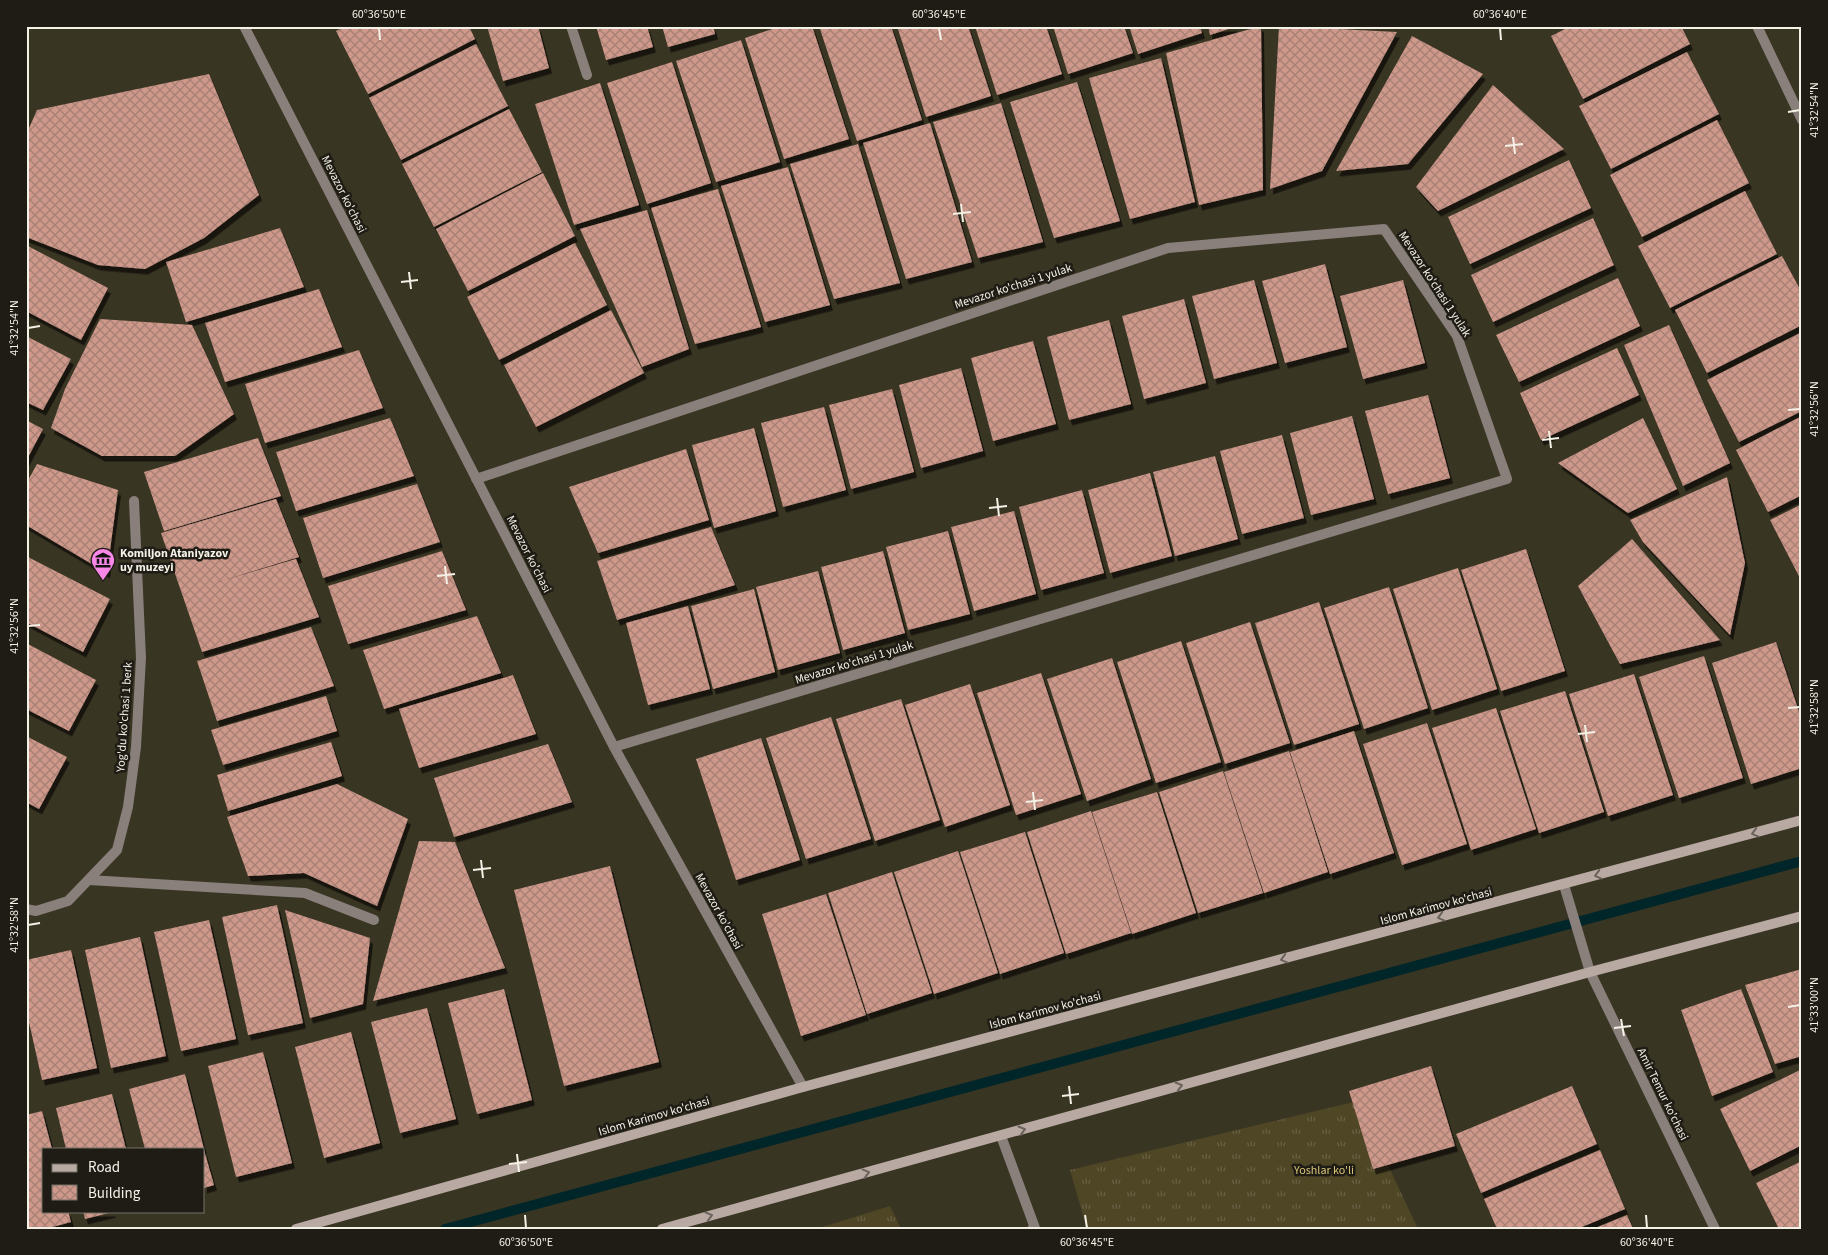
<svg xmlns="http://www.w3.org/2000/svg" width="1828" height="1255" viewBox="0 0 1828 1255" font-family="'Source Sans 3',sans-serif">
	<style>
		.grass { fill: url(#grass-tufts) }
		.lines { fill: none; stroke-linecap: round; stroke-linejoin: round }
		.stream { stroke: #01262a; stroke-width: 10 }
		.building { fill: url(#building-cross-hatch); filter: url(#shadow) }
		.service { stroke: #897f7b; stroke-width: 10 }
		.minor { stroke: #897f7b; stroke-width: 10 }
		.tertiary { stroke: #897f7b; stroke-width: 10 }
		.secondary { stroke: #b8a9a2; stroke-width: 10 }
		.oneway { stroke: #6b625c }
		.ticks { fill: none; stroke: #f4f1e6; stroke-width: 2 }
		.labels { text-anchor: middle; stroke-width: 5; stroke-linejoin: round; paint-order: stroke }
		.street-label { font-size: 12px; fill: #f4f1e6; stroke: #1e1c15 }
		.poi-label { font-size: 12px; font-weight: bold; fill: #f4f1e6; stroke: #1e1c15; text-anchor: start }
		.park-label { font-size: 12px; fill: #d9c478; stroke: #1e1c15 }
		.neatline { fill: none; stroke: #f4f1e6; stroke-width: 2 }
		.ticks-label { font-size: 12px; text-anchor: middle; fill: #f4f1e6 }
	</style>
	<defs>
		<pattern id="grass-tufts" width="24" height="20" patternUnits="userSpaceOnUse" patternTransform="scale(1.25)"><rect width="24" height="20" fill="#4f4625"/><path d="M3 7l-1-3M5 7V3M7 7l1-3M15 17l-1-3M17 17v-4M19 17l1-3" fill="none" stroke="#696145"/></pattern>
		<pattern id="building-cross-hatch" width="8" height="8" patternUnits="userSpaceOnUse" patternTransform="scale(1.25)"><rect width="8" height="8" fill="#ce988a"/><path d="M0 0l8 8M0 8l8-8" fill="none" stroke="#a68075"/></pattern>
		<filter id="shadow"><feDropShadow dx="3" dy="5.5" stdDeviation="0" flood-color="#0009"/></filter>
	</defs>
	<rect width="100%" height="100%" fill="#393523"/>
	<path class="grass" d="M1358,1101L1418,1229H1087L1070,1170Z
		M890,1206L901,1229H816Z"/>
	<g class="lines">
		<path class="stream" d="M445,1229L1802,861"/>
	</g>
	<path class="building" d="M346,26H469L475,39L368,94L336,31Z
		M487,26H538L549,68L503,81Z
		M596,26H647L653,47L606,60Z
		M662,26H713L715,34L668,47Z
		M781,26H812L849,139L784,159L745,38Z
		M819,26H891L922,120L857,141Z
		M897,26H968L991,96L926,117Z
		M975,26H1046L1062,74L997,95Z
		M1053,26H1124L1133,53L1068,74Z
		M1129,26H1200L1202,33L1138,54Z
		M1208,26H1235V27L1210,35Z
		M1261,26L1263,190L1199,205L1166,53Z
		M1279,26L1397,32L1322,171L1270,189Z
		M1571,26H1681L1690,44L1583,99L1551,36Z
		M1412,36L1483,74L1408,164L1336,171Z
		M741,40L780,162L716,182L676,61Z
		M476,44L508,106L401,160L369,98Z
		M1687,52L1719,114L1611,169L1579,106Z
		M1161,58L1195,202L1130,219L1089,78Z
		M672,62L711,183L647,204L607,83Z
		M209,74L259,195L204,238L145,269L98,265L26,237V135L37,110Z
		M1077,82L1120,221L1054,238L1010,102Z
		M600,83L639,205L574,225L535,104Z
		M1493,85L1564,149L1438,211L1416,187Z
		M1001,103L1043,242L978,258L933,122Z
		M509,109L542,172L434,227L402,164Z
		M1717,120L1749,183L1642,237L1610,175Z
		M930,123L972,262L906,279L863,143Z
		M858,144L900,283L834,299L790,164Z
		M1569,160L1591,208L1470,264L1448,217Z
		M788,167L830,305L765,322L721,186Z
		M543,173L575,236L468,291L436,229Z
		M718,189L761,327L695,344L651,208Z
		M1745,191L1777,254L1670,308L1638,246Z
		M647,210L689,349L642,367L580,229Z
		M1593,218L1614,265L1493,322L1471,275Z
		M280,228L304,287L186,322L166,262Z
		M575,243L607,305L499,360L467,297Z
		M26,245L108,288L81,340L26,311Z
		M1782,256L1802,293V325L1707,373L1675,310Z
		M1325,264L1347,347L1285,363L1262,281Z
		M1618,278L1640,326L1519,382L1496,335Z
		M1254,280L1277,363L1214,379L1192,296Z
		M1403,280L1425,363L1363,379L1340,296Z
		M319,289L342,347L225,382L205,323Z
		M1184,299L1206,383L1144,399L1122,316Z
		M611,310L644,373L536,427L504,365Z
		M100,319L192,325L234,414L175,456H102L51,428L65,389Z
		M1109,320L1131,404L1069,420L1047,337Z
		M1669,325L1730,463L1683,486L1624,345Z
		M1802,332V411L1739,442L1707,380Z
		M26,336L71,359L43,410L26,402Z
		M1033,341L1056,424L993,441L971,358Z
		M1617,348L1639,395L1541,440L1520,393Z
		M359,350L383,408L265,443L245,384Z
		M961,368L983,451L921,468L899,385Z
		M892,389L914,472L851,489L829,405Z
		M1428,395L1450,478L1388,494L1365,411Z
		M824,407L846,490L783,507L761,423Z
		M1352,416L1374,499L1311,515L1290,433Z
		M1802,416V495L1768,512L1736,450Z
		M390,418L414,476L296,511L276,452Z
		M1643,418L1677,489L1628,513L1558,463Z
		M26,420L43,429L26,461Z
		M754,428L776,511L714,528L692,445Z
		M1282,435L1304,518L1242,534L1220,451Z
		M258,438L281,496L164,531L144,472Z
		M686,449L709,520L598,553L569,487Z
		M1215,456L1238,539L1175,556L1153,472Z
		M37,464L118,490L107,573L26,525V484Z
		M1150,473L1172,556L1110,573L1088,490Z
		M1727,477L1745,563L1730,635L1643,542L1630,520Z
		M417,484L440,542L323,578L303,518Z
		M1082,490L1104,573L1041,590L1019,507Z
		M276,499L299,557L218,582L296,559L319,617L202,652L161,533Z
		M1802,504V582L1770,520Z
		M1014,511L1036,594L974,611L951,527Z
		M711,527L735,585L617,620L597,561Z
		M948,531L970,614L908,630L886,547Z
		M1632,539L1720,640L1620,664L1578,586Z
		M1526,549L1565,671L1501,691L1461,570Z
		M442,551L466,610L348,644L328,586Z
		M883,551L905,633L843,650L821,567Z
		M26,556L110,599L83,652L26,622Z
		M1458,568L1497,689L1432,710L1393,589Z
		M818,571L840,653L778,670L756,587Z
		M1389,587L1428,708L1364,729L1324,608Z
		M754,589L775,672L713,689L691,606Z
		M1319,602L1359,724L1294,745L1255,623Z
		M688,606L710,689L648,705L626,623Z
		M477,616L501,673L384,709L363,650Z
		M1250,622L1290,743L1225,764L1186,643Z
		M311,627L334,686L217,721L197,661Z
		M1181,641L1221,762L1156,783L1117,662Z
		M1776,642L1802,721V768L1751,784L1712,663Z
		M26,643L96,680L69,731L26,709Z
		M1704,656L1743,778L1679,798L1639,677Z
		M1112,658L1151,779L1087,801L1047,679Z
		M1041,673L1081,794L1016,815L977,693Z
		M1634,674L1673,795L1608,816L1569,694Z
		M513,675L536,734L419,768L399,709Z
		M970,684L1010,805L945,827L905,705Z
		M1565,691L1604,812L1539,833L1500,711Z
		M326,696L337,731L223,765L211,730Z
		M901,699L940,820L875,841L836,719Z
		M1496,708L1536,829L1471,850L1432,728Z
		M831,717L871,839L806,859L766,738Z
		M1427,723L1467,844L1402,865L1363,744Z
		M1354,731L1394,853L1330,874L1290,752Z
		M26,736L67,757L39,809L26,802Z
		M761,738L800,860L736,880L696,759Z
		M331,742L342,776L228,811L217,775Z
		M548,744L572,802L454,837L434,778Z
		M1289,751L1328,872L1264,893L1224,772Z
		M1223,771L1263,893L1198,913L1159,792Z
		M337,784L408,819L377,906L304,873L248,876L227,817Z
		M1157,792L1196,913L1132,934L1092,812Z
		M1091,811L1131,933L1066,954L1027,832Z
		M1025,832L1064,953L1000,974L960,852Z
		M419,841L455,842L505,968L373,1001Z
		M958,851L998,973L934,994L894,872Z
		M610,866L659,1062L564,1086L514,890Z
		M892,872L932,993L867,1014L828,893Z
		M826,894L866,1015L801,1036L762,914Z
		M277,905L303,1023L248,1035L222,917Z
		M285,910L370,938L363,1004L310,1018Z
		M209,920L236,1039L181,1051L154,932Z
		M140,937L166,1056L111,1068L85,950Z
		M71,950L97,1068L42,1080L26,1009V960Z
		M1802,969V1056L1775,1064L1745,985Z
		M504,989L532,1100L477,1114L448,1003Z
		M1741,989L1773,1072L1712,1096L1681,1010Z
		M427,1008L456,1119L400,1133L371,1022Z
		M351,1032L380,1143L324,1158L295,1047Z
		M263,1052L292,1163L236,1177L208,1066Z
		M1431,1066L1455,1146L1373,1169L1349,1091Z
		M1802,1069V1145L1750,1171L1720,1109Z
		M185,1074L204,1149H145L129,1089Z
		M1572,1086L1597,1144L1481,1193L1456,1134Z
		M112,1094L126,1149H66L56,1108Z
		M42,1111L52,1149H44V1211H68L71,1222L45,1229H26V1115Z
		M204,1150L214,1185L204,1188Z
		M1600,1150L1625,1209L1577,1229H1497L1484,1199Z
		M1802,1161V1229H1779L1756,1183Z
		M83,1211H113V1212L85,1219Z
		M1627,1215L1633,1229H1593Z"/>
	<g class="lines">
		<path class="service" d="M571,26L587,75
			M89,880L305,893L374,920
			M1001,1136L1035,1228L1032,1229"/>
		<path class="minor" d="M244,26L614,747L803,1087
			M1757,26L1802,120
			M476,479L1168,248L1384,229L1457,336L1507,479L614,747
			M26,909L36,911L68,901L117,850L128,807L136,747L141,658L134,501"/>
		<path class="tertiary" d="M1564,885L1590,972L1715,1229"/>
		<path class="secondary" d="M296,1229L803,1087L1802,820
			M662,1229L1590,972L1802,916"/>
	</g>
	<defs><path id="oneway-chevron" d="M-2-3.5L2.5 0L-2 3.5" fill="none" stroke-width="1.6" stroke-linecap="round" stroke-linejoin="round" transform="scale(1.25)"/></defs>
	<g class="oneway">
		<use href="#oneway-chevron" transform="translate(1755 833) rotate(165)"/>
		<use href="#oneway-chevron" transform="translate(1598 875) rotate(165)"/>
		<use href="#oneway-chevron" transform="translate(1441 917) rotate(165)"/>
		<use href="#oneway-chevron" transform="translate(1284 959) rotate(165)"/>
		<use href="#oneway-chevron" transform="translate(1179 1086) rotate(-16)"/>
		<use href="#oneway-chevron" transform="translate(1022 1130) rotate(-16)"/>
		<use href="#oneway-chevron" transform="translate(866 1173) rotate(-15)"/>
		<use href="#oneway-chevron" transform="translate(709 1216) rotate(-15)"/>
	</g>
	<path class="ticks" d="M379,28L380,40M939,28L941,40M1500,28L1501,40M1788,112L1800,110M1513,137L1515,154M1505,146L1523,144M961,204L963,222M953,214L971,212M409,272L411,289M401,282L418,280M28,328L40,326M1788,410L1800,409M1549,431L1551,448M1542,440L1559,438M997,498L999,516M989,508L1007,506M445,566L447,584M437,576L455,574M28,626L40,625M1788,708L1800,707M1585,725L1587,742M1578,734L1595,732M1033,792L1035,810M1026,802L1043,800M481,860L483,878M473,870L491,868M28,925L40,923M1788,1007L1800,1005M1621,1019L1624,1036M1614,1028L1631,1026M1069,1086L1071,1104M1062,1096L1079,1094M517,1154L519,1172M509,1164L527,1162M525,1215L526,1228M1085,1215L1087,1228M1646,1215L1647,1228"/>
	<defs>
		<g id="museum-pin" transform="scale(1.25)"><path d="M0 17L-7.5 6A9.5 9.5 0 1 1 7.5 6Z" fill="#f987e8" stroke="#1e1c15"/><path d="M0-6L6-3V-2H-6V-3ZM-5-1h2V3h-2ZM-1-1h2V3h-2ZM3-1h2V3H3ZM-6 4H6V6H-6Z" fill="#111"/></g>
	</defs>
	<g fill-rule="evenodd">
		<use href="#museum-pin" x="103" y="560"/>
	</g>
	<g class="labels">
		<g class="street-label">
			<text transform="translate(344 194) rotate(63)" y="4">Mevazor ko'chasi</text>
			<text transform="translate(1435 284) rotate(57)" y="4">Mevazor ko'chasi 1 yulak</text>
			<text transform="translate(1013 286) rotate(-18)" y="4">Mevazor ko'chasi 1 yulak</text>
			<text transform="translate(529 554) rotate(63)" y="4">Mevazor ko'chasi</text>
			<text transform="translate(854 662) rotate(-17)" y="4">Mevazor ko'chasi 1 yulak</text>
			<text transform="translate(124 717) rotate(-86)" y="4">Yog'du ko'chasi 1 berk</text>
			<text transform="translate(1436 906) rotate(-15)" y="4">Islom Karimov ko'chasi</text>
			<text transform="translate(719 911) rotate(61)" y="4">Mevazor ko'chasi</text>
			<text transform="translate(1045 1010) rotate(-15)" y="4">Islom Karimov ko'chasi</text>
			<text transform="translate(1663 1094) rotate(64)" y="4">Amir Temur ko'chasi</text>
			<text transform="translate(654 1116) rotate(-16)" y="4">Islom Karimov ko'chasi</text>
		</g>
		<g class="poi-label">
			<text x="120" y="557">Komiljon Ataniyazov<tspan x="120" dy="14">uy muzeyi</tspan></text>
		</g>
		<g class="park-label">
			<text x="1324" y="1174">Yoshlar ko'li</text>
		</g>
	</g>
	<rect width="1828" height="1255" fill="none" stroke="#1e1c15" stroke-width="55"/>
	<rect x="42" y="1148" width="162" height="65" fill="#1e1c15" stroke="#747169"/>
	<rect x="52" y="1164" width="25" height="8" fill="#b8a9a2" stroke="#747169"/>
	<text x="88" y="1172" font-size="15" fill="#f4f1e6">Road</text>
	<rect x="52" y="1185" width="25" height="15" fill="url(#building-cross-hatch)" stroke="#747169"/>
	<text x="88" y="1198" font-size="15" fill="#f4f1e6">Building</text>
	<rect x="28" y="28" width="1772" height="1200" class="neatline"/>
	<g class="ticks-label">
		<text x="379" y="18">60°36'50"E</text>
		<text x="939" y="18">60°36'45"E</text>
		<text x="1500" y="18">60°36'40"E</text>
		<text transform="translate(1814 110) rotate(-90)" y="4">41°32'54"N</text>
		<text transform="translate(14 328) rotate(-90)" y="4">41°32'54"N</text>
		<text transform="translate(1814 409) rotate(-90)" y="4">41°32'56"N</text>
		<text transform="translate(14 626) rotate(-90)" y="4">41°32'56"N</text>
		<text transform="translate(1814 707) rotate(-90)" y="4">41°32'58"N</text>
		<text transform="translate(14 925) rotate(-90)" y="4">41°32'58"N</text>
		<text transform="translate(1814 1005) rotate(-90)" y="4">41°33'00"N</text>
		<text x="526" y="1246">60°36'50"E</text>
		<text x="1087" y="1246">60°36'45"E</text>
		<text x="1647" y="1246">60°36'40"E</text>
	</g>
</svg>
